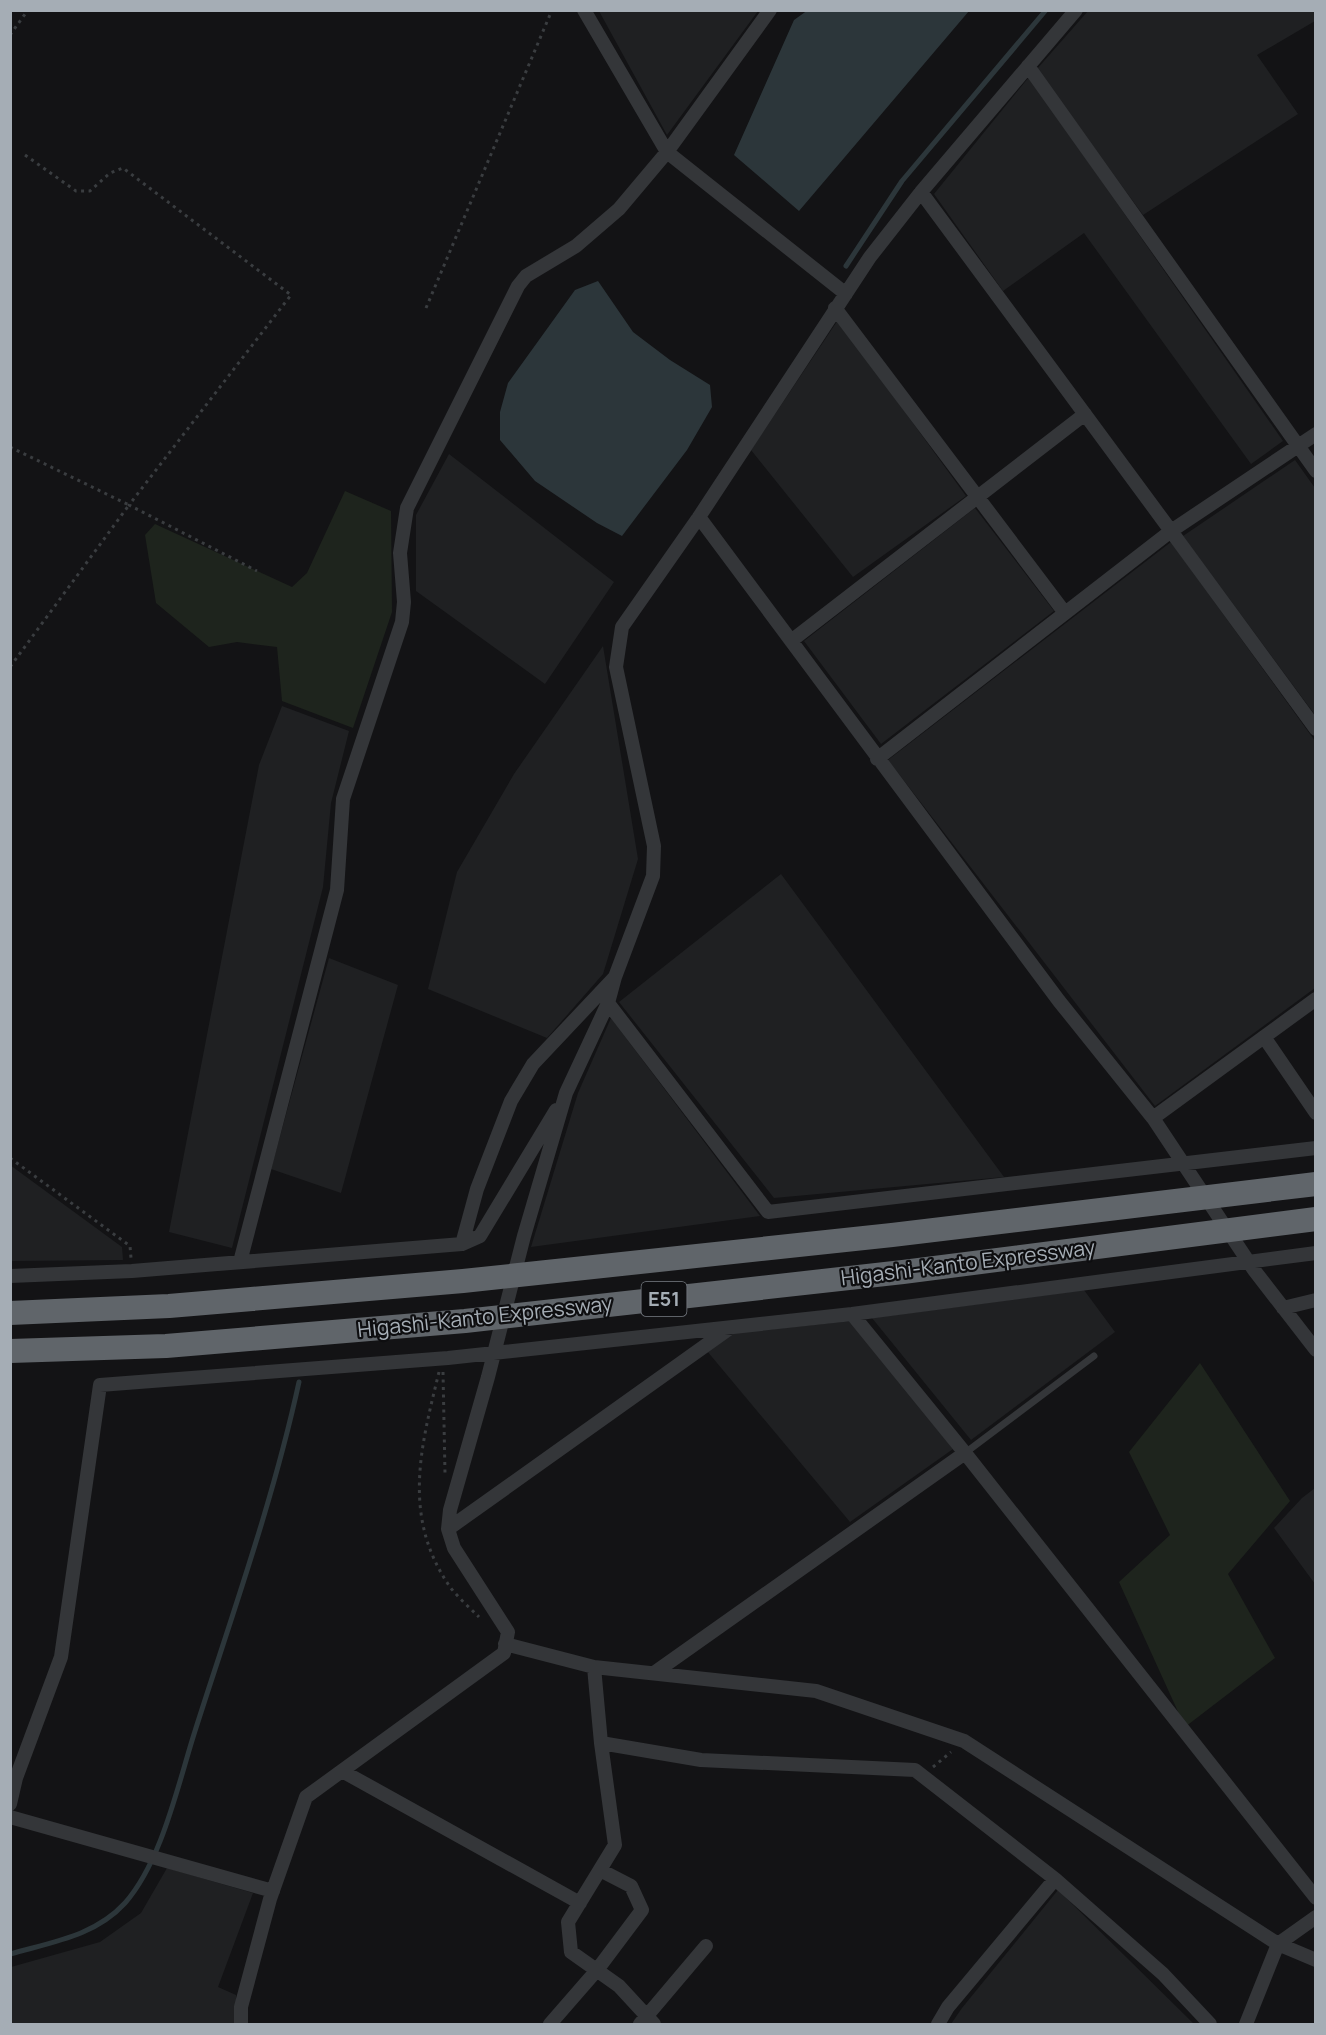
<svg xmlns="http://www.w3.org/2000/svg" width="1326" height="2035" viewBox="0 0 1326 2035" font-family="Manrope,sans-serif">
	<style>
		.built { fill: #1f2022 }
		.green { fill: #1e241d }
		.water { fill: #2c363a }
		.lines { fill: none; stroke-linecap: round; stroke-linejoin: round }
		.stream { stroke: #2c363a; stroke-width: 5 }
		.path { stroke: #3a3d40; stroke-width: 3; stroke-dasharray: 3 4.5; stroke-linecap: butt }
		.service { stroke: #343639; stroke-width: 7 }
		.minor { stroke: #343639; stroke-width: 14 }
		.motorway { stroke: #60656a; stroke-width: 24 }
		.labels { text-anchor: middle; stroke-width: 4.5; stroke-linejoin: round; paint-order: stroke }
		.shield { fill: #0e0e10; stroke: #787d84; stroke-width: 1.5 }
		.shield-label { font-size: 20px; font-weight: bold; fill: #a5adb5 }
		.street-label { font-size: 21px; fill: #a5adb5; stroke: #0e0e10 }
	</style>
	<rect width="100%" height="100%" fill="#131315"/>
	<path class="built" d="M599,11H758L667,135Z
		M1088,11H1315V21L1257,55L1298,114L1143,215L1037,69Z
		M1029,77L1283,441L1251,464L1084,233L1003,291L934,194Z
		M838,320L966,496L853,577L751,450Z
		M449,454L614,582L545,684L416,591V515Z
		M1295,460L1315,488V715L1183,536Z
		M975,508L1054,611L881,744L804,641Z
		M1171,542L1315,741V988L1155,1106L888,760Z
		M603,646L638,859L603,974L547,1038L428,989L457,872L514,774Z
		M282,706L349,731L331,803L323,887L232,1248L169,1232L259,765Z
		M781,874L1004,1177L774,1198L619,1002Z
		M329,958L398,985L341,1193L271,1169Z
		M611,1018L760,1216L531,1247L578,1093Z
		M10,1165L122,1247L123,1260L11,1261Z
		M1084,1290L1115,1332L971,1440L872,1318Z
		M852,1321L953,1449L850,1522L707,1351L734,1333Z
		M1315,1488V1584L1274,1528L1302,1498Z
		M167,1868L253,1893L218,1987L236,1995L237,2024H11V1967L100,1942L141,1913Z
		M1058,1890L1194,2024H951L962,2008Z"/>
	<path class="green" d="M345,491L391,511L392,612L353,728L282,701L277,647L237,642L209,647L156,603L145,535L155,524L292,587L307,573Z
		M1200,1363L1290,1501L1228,1574L1275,1658L1185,1727L1119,1582L1170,1535L1129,1452Z"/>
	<path class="water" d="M808,10L969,11L799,211L734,155L794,20Z
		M598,281L633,332L670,360L710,385L712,407L687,450L622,536L597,523L535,481L500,440V412L508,383L575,290Z"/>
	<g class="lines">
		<path class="stream" d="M846,266L902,181L1046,10
			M10,1954C52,1942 95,1936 125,1903C162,1861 178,1784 195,1731C232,1615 273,1501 299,1382"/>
		<path class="path" d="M10,35L28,10
			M25,155L76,191H90L110,173L123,168L291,295L129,505L257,571
			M426,308L552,10
			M10,447L129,505L10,667
			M10,1158L130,1246L131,1258
			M439,1372C421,1446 402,1515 448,1584C456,1596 469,1607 479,1617
			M443,1372L445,1473
			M933,1767L951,1752"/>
		<path class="service" d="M965,1453L1094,1356"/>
		<path class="minor" d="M584,10L667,152L846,294
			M1028,66L1316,471
			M921,192L1171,531L1316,434
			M835,308L1065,613
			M699,517L1059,1001L1153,1118L1254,1270L1316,1350
			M791,641L1085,414
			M877,759L1171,531L1316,729
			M608,1003L768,1212L1316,1148
			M1264,1037L1316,1113
			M1153,1118L1316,999
			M462,1244L477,1189L511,1101L533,1064L614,978
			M240,1262L337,890L343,799L402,622L404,602L400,553L407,508L518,286L526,276L576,246L619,209L667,152L770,10
			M10,1276L132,1271L462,1244L480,1236L556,1110
			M1283,1308L1316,1300
			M852,1314L965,1453L1316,1898
			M448,1529L730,1328
			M505,1644L594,1667L816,1691L964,1741L1278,1944L1316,1960
			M594,1667L601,1743L615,1845L568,1922L571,1952L619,1986L654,2024
			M654,1673L965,1453
			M601,1743L701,1760L915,1770L1055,1879L1163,1974L1210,2024
			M342,1771L580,1903
			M10,1804L16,1778L61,1657L100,1385L448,1358L852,1314L1316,1253
			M10,1817L273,1891
			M241,2024V2007L270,1899L306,1797L504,1653L508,1632L454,1548L448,1529L450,1510L488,1377L524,1236L566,1093L608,1003L615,977L653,876L654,846L616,667L622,627L699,517L870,257L921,192L1076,10
			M550,2024L597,1970L642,1910L631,1886L600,1870
			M640,2024L706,1946
			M938,2024L948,2007L1055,1879
			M1246,2024L1278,1944L1316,1917"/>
		<path class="motorway" d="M10,1313L169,1306L463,1281L892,1235L1316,1184
			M10,1351L166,1346L465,1321L903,1272L1316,1219"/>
	</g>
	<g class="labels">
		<rect class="shield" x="641.5" y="1282" width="45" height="34" rx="4.5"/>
		<g class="shield-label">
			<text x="664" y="1306">E51</text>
		</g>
		<g class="street-label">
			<text transform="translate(968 1263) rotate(-7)" y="7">Higashi-Kanto Expressway</text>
			<text transform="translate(485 1317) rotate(-6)" y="7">Higashi-Kanto Expressway</text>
		</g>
	</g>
	<rect width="1326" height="2035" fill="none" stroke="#a5adb5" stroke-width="24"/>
</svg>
